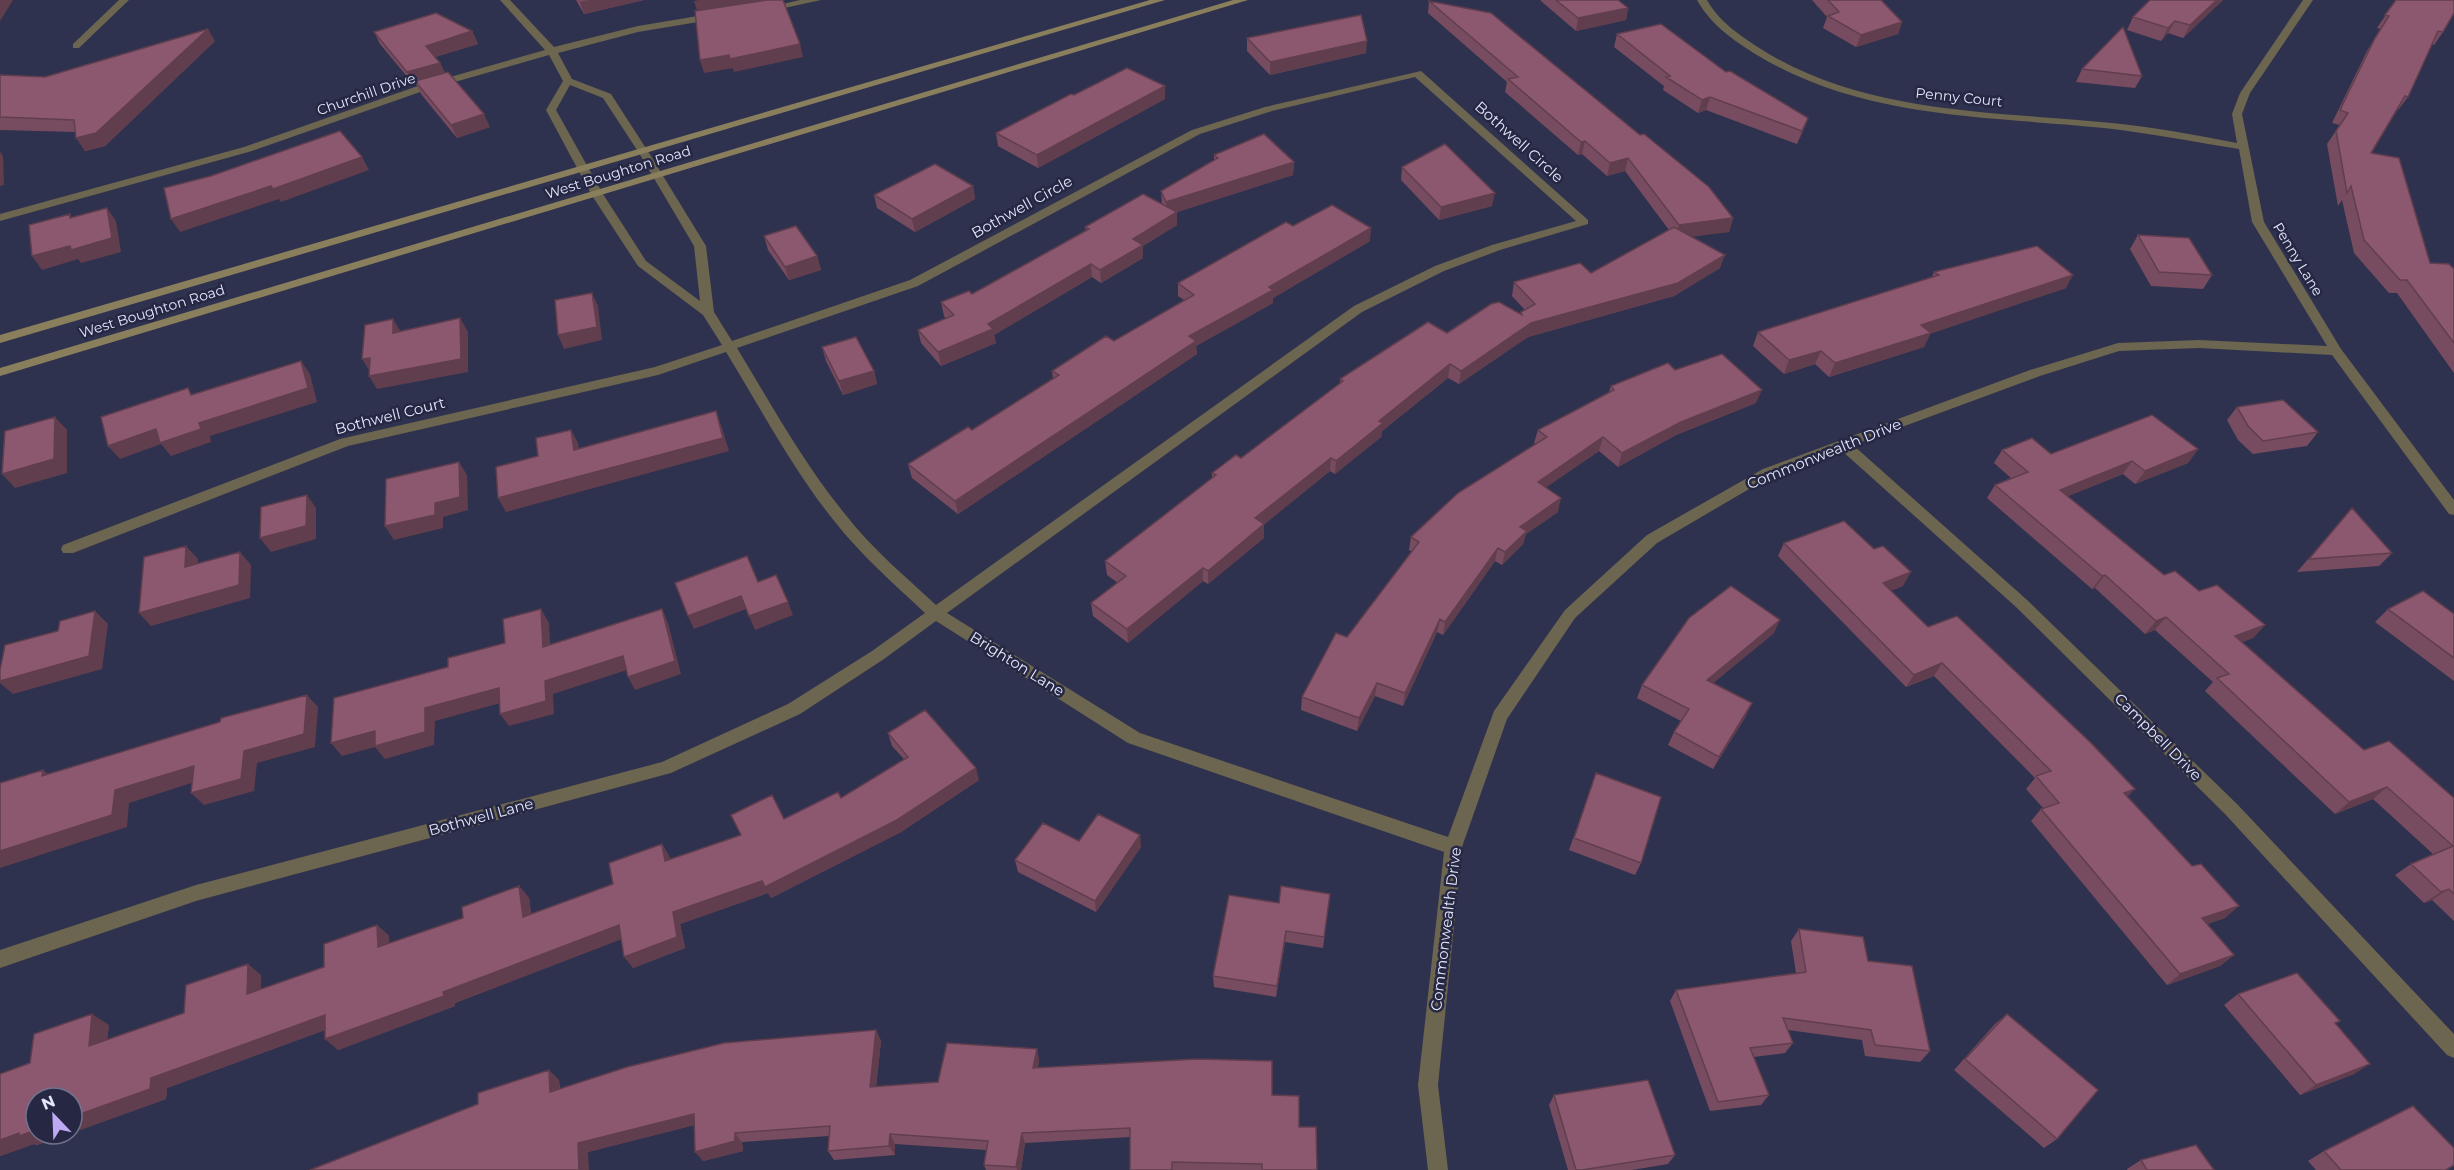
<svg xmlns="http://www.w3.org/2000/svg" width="2454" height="1170" viewBox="0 0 2454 1170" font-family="Montserrat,sans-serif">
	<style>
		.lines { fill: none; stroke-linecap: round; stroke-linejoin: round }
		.street { fill: #6c654f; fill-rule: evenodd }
		.secondary { fill: #8a7f5d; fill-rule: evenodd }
		.wall { fill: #784c60 }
		.shaded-wall { fill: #613e4e }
		.building { fill: #8b5870; stroke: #613e4e; stroke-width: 1.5 }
		.labels { text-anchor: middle; stroke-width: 5; stroke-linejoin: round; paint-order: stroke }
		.far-street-label { font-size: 14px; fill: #e3e6f9; stroke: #252743 }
		.street-label { font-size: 15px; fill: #e3e6f9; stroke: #252743 }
	</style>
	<rect width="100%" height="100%" fill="#2f324e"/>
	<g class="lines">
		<path class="street" d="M119,0H129L79,48H73V44Z
			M500,0H510L554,47L638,26L716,13L721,16L716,19L638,32L558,53L572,79L611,94L649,153L706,246L714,312L732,341L910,280L1192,130L1265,107L1421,71L1588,220V224L1500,250L1444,271L1362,312L947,613L1140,733L1448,837L1494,711L1565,610L1647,535L1763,469L2030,370L2118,343L2199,340L2327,346L2252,222L2239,149C2194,142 2149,133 2104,128C1985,116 1862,119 1757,55C1733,40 1711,25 1697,0H1707C1720,23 1742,37 1764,51C1869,115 1993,111 2112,123C2154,127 2195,135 2237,143L2232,114L2240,93L2303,0H2313L2250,93L2242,114L2264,222L2341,349L2454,500V515L2449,514L2332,355L2199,348L2119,351L2040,376L1853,445L2026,599L2237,804L2454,1034V1058L2447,1055L2225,814L2016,607L1841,450L1773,475L1657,543L1575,618L1507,719L1462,847L1438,1085L1448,1170H1428L1418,1085L1444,852L1128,743L936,621L884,659L800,714L671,773L196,901L0,968V950L196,885L662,762L788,704L872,651L925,613C894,584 861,555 835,522C793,470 761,409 726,352L658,375L348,446L73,553H63L61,549L63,545L340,439L655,367L722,345L703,315L638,266L591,194L546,110L563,81L549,55L423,91L252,151L0,221V214L244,147L415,87L545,50ZM1415,77L1576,221L1492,245L1435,266L1354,306L936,605C905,576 871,548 845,514C803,463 771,404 737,348L918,286L1200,134L1272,111ZM570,85L603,98L639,153L694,246L700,301L646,261L603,194L556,110Z
			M800,0H821L766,12L761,9Z"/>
		<path class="secondary" d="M1150,0H1165L0,343V335Z
			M1233,0H1248L0,376V368Z"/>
	</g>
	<path class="wall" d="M576,0H644L584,14Z
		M1541,0H1618L1628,8L1626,20L1576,31L1541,1Z
		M1812,0H1881L1902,22L1898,34L1856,47L1823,28L1827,17Z
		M2150,0H2223L2183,38L2168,33L2161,41L2127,30L2133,17Z
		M2396,0L2443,32L2434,45L2432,44L2408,97L2398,110L2397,109L2371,153L2430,263L2454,269V373L2397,293H2389L2354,253L2342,200L2338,206L2327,144L2340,125L2332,123L2367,51L2381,29L2377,28Z
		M1429,1L1733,218L1729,232L1691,236L1720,268L1674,296L1528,337L1459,384L1448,378L1382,431L1381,437L1335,474L1330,471L1264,524V538L1208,584L1203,581L1128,643L1093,616L1091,603L1118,583L1107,575L1105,561L1212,478V473L1241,458L1340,383V379L1447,333L1520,314L1521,312L1525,310L1512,296L1514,282L1591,273L1669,230L1625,171L1607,176L1582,154L1578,155L1505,92L1507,82L1428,13Z
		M472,31L478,44L435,57L440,63L445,73L490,127L457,138L421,94L416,84L414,85L380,44L374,32Z
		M1617,34L1726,72L1808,118L1803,131L1797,144L1706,110L1698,113L1663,90L1664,86L1614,47Z
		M1247,38L1366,53L1270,75L1247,51Z
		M215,41L105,146L85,151L75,132L0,130V75L45,77Z
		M2082,69L2142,76L2135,88L2076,82Z
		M1165,86V99L1038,168L998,146L996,133L1074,95Z
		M1214,155L1294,162L1293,175L1177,212V225L1143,246V258L1101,283L1092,277L994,335L996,343L941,366L921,343L918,330L946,318L944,316L941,302L972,294L1086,231L1085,227L1162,204L1161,191L1214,160Z
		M1402,167L1492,206L1439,220L1401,180Z
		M973,186L975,199L915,232L877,208L874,195Z
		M1293,226L1370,241L1273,298V303L1196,346L1197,354L958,514L912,478L908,464L972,430L1053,379L1052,371L1114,341L1184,300L1178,296V283Z
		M2138,235L2212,275L2203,289L2151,286L2130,249Z
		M764,236L817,256L821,270L789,280L768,250Z
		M1934,272L2066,288L1930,333L1924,347L1829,377L1815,364L1784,374L1753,346L1758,332L1932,277Z
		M822,347L874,371L877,384L843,395L826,361Z
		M1675,370L1756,403L1676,435L1618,467L1599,451L1546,487L1558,512L1526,534L1523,544L1502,565L1495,561L1443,635L1437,632L1403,706L1375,696L1357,731L1301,710L1302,697L1412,552L1409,550L1411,537L1536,444L1534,443L1538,430L1609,392L1611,386Z
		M2237,407L2318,432L2307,446L2253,454L2238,440L2227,420Z
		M2198,449L2188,463L2135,484L2123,474L2068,496L2164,575L2199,591L2265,625L2253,638L2242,642L2364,750L2454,798V921L2432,900L2424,903L2395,875L2411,864L2433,854L2373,799L2335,814L2205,691L2213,682L2155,630L2145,634L2095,588L2092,589L1987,498L1995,485L2011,478L1994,463L2002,450L2051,454Z
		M2352,508L2392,553L2379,566L2297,572Z
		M1784,543L1903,586L1890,591L1928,627L2128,797L2225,918L2207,924L2234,955L2220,966L2167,985L2031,821L2041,809L2043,808L2026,789L2035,778L1934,676L1906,687L1778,556Z
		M2388,609L2454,614V681L2375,622Z
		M1774,633L1713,683L1746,716L1713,769L1668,745L1674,732L1681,721L1637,698L1642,685Z
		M888,733L979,780L901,832L771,898L768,893L680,924L685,948L633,968L621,939L455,1003V1006L338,1050L325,1030L167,1088L166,1099L37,1145L34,1144L0,1156V1074L30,1063L109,1025L107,1040L184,1013L261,975V989L324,967L377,925L389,936V944L463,918L519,886L529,898L531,914L613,884L662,844L669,856L670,860L841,798L904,759L892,746Z
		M1592,785L1641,863L1635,875L1569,850Z
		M1079,841L1141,847L1096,912L1018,872L1015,860Z
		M1330,894L1323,948L1285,942L1276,997L1214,987L1213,976L1279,903Z
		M1799,929L1868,961L1930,1051L1920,1062L1865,1056L1862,1040L1788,1030L1793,1043L1785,1053L1753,1057L1769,1095L1761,1105L1710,1111L1670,1001L1676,990L1796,973L1791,941Z
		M2238,994L2335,1024L2354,1074L2300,1095L2224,1005Z
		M2007,1014L2057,1139L2044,1148L1954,1070L1995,1024Z
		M876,1030L881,1041L876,1087L938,1082L1039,1059L1038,1068L1272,1095L1299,1127L1317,1170H1130V1137L1025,1143L1021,1170H986L984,1165L986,1150L895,1144V1155L834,1160L828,1151L829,1136L742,1142L743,1151L703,1161L694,1125L588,1152L310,1170L559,1080L560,1089Z
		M1554,1095L1675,1155L1668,1164L1632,1170H1568L1549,1105Z
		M2324,1151L2446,1170H2316L2308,1161Z
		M2141,1160L2214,1170H2127V1169Z"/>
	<path class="shaded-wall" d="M0,0H13L0,21Z
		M588,0H644L584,14L580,2Z
		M699,0H782L698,13L694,1Z
		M2217,0H2223L2183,38L2190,25Z
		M1628,8L1626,20L1576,31L1578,18Z
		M2175,21L2168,33L2161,41L2168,28Z
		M1902,22L1898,34L1856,47L1861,35Z
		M208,29L215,41L105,146L85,151L76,138Z
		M472,31L478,44L432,58L426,46Z
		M1367,41L1366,53L1270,75V62Z
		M800,44L803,57L734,72L730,59Z
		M729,55L733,68L704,73L700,60Z
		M440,63L446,76L415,81L416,84L414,85L407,72Z
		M1165,86V99L1038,168L1037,155Z
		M1710,97L1706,110L1698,113L1702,100Z
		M484,114L490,127L457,138L451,125Z
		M1808,118L1803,131L1797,144L1802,131Z
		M1585,141L1582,154L1578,155L1581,142Z
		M0,152L3,156L4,185L0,186Z
		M362,157L369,170L281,202L273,189Z
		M1628,158L1625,171L1607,176L1610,163Z
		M1294,162L1293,175L1177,212V225L1143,246V258L1101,283L1100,270L1133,239L1167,215L1166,202Z
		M271,186L279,199L180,232L171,219Z
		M973,186L975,199L915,232L912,219Z
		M1495,193L1492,206L1439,220L1441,207Z
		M107,208L116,221L121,252L81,263L78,259L42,270L32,256L70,246Z
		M1733,218L1729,232L1675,239L1679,225Z
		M1371,228L1370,241L1273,298V303L1196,346L1197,354L958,514L955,501L1189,336L1269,287Z
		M1725,255L1720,268L1674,296L1528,337L1459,384L1461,371L1531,323Z
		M817,256L821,270L789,280L785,267Z
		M1091,264L1092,277L994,335L996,343L941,366L938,352Z
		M2073,275L2066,288L1927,335L1931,333L1924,347L1829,377L1835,363L1921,325Z
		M592,293L598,306L602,340L564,349L558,335Z
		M460,318L468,332V372L377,389L369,376Z
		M393,319L401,332L393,333Z
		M1821,351L1815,364L1784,374L1789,360Z
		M370,358L371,373L362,359Z
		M301,361L310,374L317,402L210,436L211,442L171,456L161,444L120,459L108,446L156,429L199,423Z
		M1450,364L1448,378L1382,431L1381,437L1335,474L1336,461L1379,421Z
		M874,371L877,384L843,395L839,381Z
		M1762,390L1756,403L1676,435L1618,467L1622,453L1681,422Z
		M716,411L721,425L729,451L506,512L498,498Z
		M55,417L67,430V473L15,488L2,474Z
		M571,430L578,443L581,464L574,450Z
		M1603,437L1599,451L1535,495L1538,482Z
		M2198,449L2188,463L2135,484L2145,471Z
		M1331,458L1330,471L1255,532V518Z
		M2132,461L2123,474L2051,503L2060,490Z
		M459,462L467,475L468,510L443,517V528L394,540L385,526L435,503Z
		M307,495L316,508V539L271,552L260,538Z
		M1561,498L1558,512L1526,534L1523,544L1502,565L1505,552L1520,527Z
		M1264,524V538L1208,584V571Z
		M186,546L198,559L196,580L185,567Z
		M1498,548L1495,561L1443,635L1445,622Z
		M240,552L251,565L250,598L151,626L139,613Z
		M1203,568V581L1128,643L1127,629Z
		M1911,572L1903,586L1875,597L1883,583Z
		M2105,575L2095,588L2092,589L2102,576Z
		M741,596L746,609L694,629L688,616Z
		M788,602L793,615L755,630L749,616Z
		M541,609L549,623L551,660L543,647Z
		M662,609L668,623L681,674L635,690L628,677Z
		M95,611L108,624L102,669L13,694L0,683V681Z
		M2166,617L2155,630L2145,634L2156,621Z
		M1440,619L1437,632L1403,706L1405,693Z
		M1780,620L1774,633L1701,693L1707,680Z
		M2265,625L2253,638L2224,649L2235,636Z
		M623,656L630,669L553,694L554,714L509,726L500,714L545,681Z
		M1942,663L1934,676L1906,687L1914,675Z
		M1377,683L1375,696L1357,731L1359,718Z
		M499,688L508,701L435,721L434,745L385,759L375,747L342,756L331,743L425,708Z
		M307,695L318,707L315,747L257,763L254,791L204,805L191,793L244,751Z
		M1752,703L1746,716L1713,769L1719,757Z
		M194,766L207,778L129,803L127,827L0,868V851L115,790Z
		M976,768L979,780L901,832L771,898L768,893L680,924L685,948L633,968L624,957L673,912Z
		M43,770L58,782L42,776Z
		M2387,787L2373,799L2335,814L2349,802Z
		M2135,789L2123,801L2124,793Z
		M1140,835L1141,847L1096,912L1095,901Z
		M662,844L669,856L672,873L665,861Z
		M519,886L529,898L533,929L523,917Z
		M2449,889L2432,900L2424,903L2441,892Z
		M2239,906L2225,918L2189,930L2202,918Z
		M377,925L389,936L390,959L378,947Z
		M619,925L627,937L455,1003V1006L338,1050L325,1039L443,992Z
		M1286,931L1285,942L1276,997L1277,986Z
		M2234,955L2220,966L2167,985L2180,974Z
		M248,964L261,975V1005L247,994Z
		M92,1014L109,1025L105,1056L89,1046Z
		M325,1015L338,1025L167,1088L166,1099L72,1133V1117L151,1078Z
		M876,1030L881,1041L875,1097L870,1087Z
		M1037,1049L1039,1059L1036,1079L1033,1068Z
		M2370,1064L2354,1074L2300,1095L2316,1085Z
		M549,1070L559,1080L560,1102L550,1092Z
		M694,1114L702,1123L588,1152L589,1170H579L578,1143Z
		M36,1130V1134H69L37,1145L34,1144L0,1156V1140L19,1133Z
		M735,1133L742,1142L743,1151L703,1161L695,1152Z
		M1022,1133L1025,1143L1021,1170H1017L1016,1167Z
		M890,1134L895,1144V1155L889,1146Z"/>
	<path class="building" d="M767,0H783L800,44L730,59L729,55L700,60L695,11Z
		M1556,0H1618L1628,8L1578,18Z
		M1828,0H1881L1902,22L1861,35L1828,16L1839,12Z
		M2150,0H2217L2190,25L2175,21L2168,28L2133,17Z
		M2396,0H2454V13L2443,32L2438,31L2408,97L2405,96L2371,153L2399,158L2430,263L2449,264L2454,269V343L2407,280H2400L2364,240L2351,186L2347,193L2336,131L2348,113L2340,110L2375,38L2389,16L2385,15Z
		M1429,1L1491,13L1640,135L1644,134L1709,187L1733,218L1679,225L1628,158L1610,163L1585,141L1581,142L1508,79L1518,77Z
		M436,13L472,31L426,46L440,63L407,72L374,32Z
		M1361,15L1367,41L1270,62L1247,38Z
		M1661,24L1726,72L1730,71L1808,118L1802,131L1710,97L1702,100L1666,77L1670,76L1617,34Z
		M2123,27L2142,76L2082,69Z
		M208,29L96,133L76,138L74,120L0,117V75L45,77Z
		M1127,68L1165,86L1037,155L996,133L1071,94L1074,95Z
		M448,72L484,114L451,125L415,81Z
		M340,131L362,157L273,189L271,186L171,219L164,188L211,176Z
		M1264,134L1294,162L1166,202L1161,191L1218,158L1214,155Z
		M1445,144L1495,193L1441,207L1402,167Z
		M935,164L973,186L912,219L874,195Z
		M1143,194L1177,212L1133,239L1143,245L1100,270L1091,264L988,324L993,329L938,352L918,330L954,315L941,302L969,291L972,294L1089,229L1085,227Z
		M1332,205L1371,228L1269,287L1273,290L1189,336L1196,341L955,501L908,464L968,427L972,430L1059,375L1052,371L1106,336L1114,341L1194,295L1178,283L1286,222L1293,226Z
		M107,208L112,238L71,250L70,246L32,256L29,225L70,214V218Z
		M796,226L817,256L785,267L764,236Z
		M1674,227L1725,255L1678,283L1531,323L1461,371L1450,364L1379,421L1383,423L1336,461L1331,458L1255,518L1264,524L1208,571L1203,568L1127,629L1091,603L1126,576L1105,561L1216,475L1212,473L1236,455L1241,458L1343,381L1340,379L1428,322L1447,333L1491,304L1499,302L1522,315L1521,312L1535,304L1514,282L1580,263L1591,273Z
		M2138,235L2189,238L2212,275L2159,272Z
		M2037,246L2073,275L1921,325L1931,333L1835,363L1821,351L1789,360L1758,332L1939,275L1934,272Z
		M592,293L597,327L558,335L555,300Z
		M460,318L461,359L369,376L370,358L362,359L365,325L393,319V333Z
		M856,337L874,371L839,381L822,347Z
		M1722,354L1762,390L1681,422L1622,453L1603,437L1538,482L1561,498L1520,527L1527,531L1505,552L1498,548L1445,622L1440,619L1405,693L1377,683L1359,718L1302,697L1336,633L1347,637L1419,542L1411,537L1458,493L1547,437L1538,430L1614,390L1611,386L1668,363L1675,370Z
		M301,361L308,388L199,423L201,429L160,443L156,429L108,446L101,417L188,388L191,395Z
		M2283,400L2318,432L2263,441L2248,426L2237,407Z
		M716,411L723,438L498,498L496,467L538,456L536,438L571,430L574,450Z
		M2152,415L2198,449L2145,471L2132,461L2060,490L2164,575L2175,571L2199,591L2217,585L2265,625L2235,636L2364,750L2389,741L2454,798V894L2449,889L2441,892L2411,864L2453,846L2387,787L2349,802L2217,678L2229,674L2166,617L2156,621L2105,575L2102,576L1995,485L2028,472L2002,450L2032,438L2051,454Z
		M55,417L54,459L2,474L5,431Z
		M459,462L460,497L435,503V515L385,526L386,479Z
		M307,495L306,526L260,538L261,507Z
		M2352,508L2392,553L2309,559Z
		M1844,521L1874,549L1883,546L1911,572L1883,583L1928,627L1957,616L2091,743L2135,789L2124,793L2192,866L2201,864L2239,906L2202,918L2234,955L2180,974L2041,809L2059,803L2036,776L2051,771L1942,663L1914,675L1784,543Z
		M186,546L185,567L240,552L239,585L139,613L144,557Z
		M747,556L758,582L776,575L788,602L749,616L741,596L688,616L675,583Z
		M1731,586L1780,620L1707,680L1752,703L1719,757L1674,732L1689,709L1642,685L1689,618Z
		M2423,591L2454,614V658L2388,609Z
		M541,609L543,647L662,609L675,661L628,677L623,656L545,681L546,701L500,714L499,688L425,708V732L375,746V731L331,743L334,698L448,667V658L505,643L503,619Z
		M95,611L89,656L0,681V670L5,645L58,631L60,621Z
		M307,695L304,734L244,751L241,779L191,793L194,766L115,790L112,815L0,851V783L43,770L42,776L220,722L221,718Z
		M925,710L976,768L897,820L765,887L762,881L673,912L677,937L624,957L619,925L443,992L444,996L325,1039V1015L151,1078L150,1089L72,1117V1098H36V1130L19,1136V1133L0,1140V1074L30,1063L34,1034L92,1014L89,1046L184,1013L186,985L248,964L247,994L324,967V944L377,925L378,947L463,918L462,907L519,886L523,917L613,884L609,863L662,844L665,861L741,835L731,815L772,795L784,819L838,792L841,798L908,757L888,733Z
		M1596,773L1661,797L1641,863L1574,838Z
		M1098,814L1140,835L1095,901L1015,860L1043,823L1079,841Z
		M1281,886L1330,894L1324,937L1286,931L1277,986L1213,976L1229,895L1279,903Z
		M1799,929L1863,937L1868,961L1912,966L1930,1051L1875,1045L1871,1030L1783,1018L1793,1043L1750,1048L1769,1095L1718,1102L1676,990L1806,972Z
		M2297,973L2340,1021L2335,1023L2370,1064L2316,1085L2238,994Z
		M2007,1014L2098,1090L2057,1139L1965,1059Z
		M876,1030L870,1087L938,1082L947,1043L1037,1049L1033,1068L1198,1059L1272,1061V1095L1299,1096V1127H1316L1317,1170H1262V1164L1172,1162V1170H1130V1128L1022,1133L1016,1167L984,1165L988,1141L890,1134L889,1146L828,1151L830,1126L735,1133V1141L695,1152L694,1114L578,1143L579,1170H310L478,1104V1093L549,1070L550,1092L627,1067L724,1043Z
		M1648,1080L1675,1155L1582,1170H1576L1554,1095Z
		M2413,1106L2454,1148V1165L2446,1170H2341L2324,1151Z
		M2196,1145L2214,1170H2147L2141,1160Z"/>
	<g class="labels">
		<g class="far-street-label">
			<text transform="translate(366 94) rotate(-19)" y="5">Churchill Drive</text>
			<text transform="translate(1959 97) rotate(6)" y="5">Penny Court</text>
			<text transform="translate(618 172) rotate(-17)" y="5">West Boughton Road</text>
			<text transform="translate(2298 259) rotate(59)" y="5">Penny Lane</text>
			<text transform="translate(152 311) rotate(-17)" y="5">West Boughton Road</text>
		</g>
		<g class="street-label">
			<text transform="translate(1519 142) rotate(42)" y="5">Bothwell Circle</text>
			<text transform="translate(1022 207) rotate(-29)" y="5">Bothwell Circle</text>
			<text transform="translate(390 416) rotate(-14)" y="5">Bothwell Court</text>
			<text transform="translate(1824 454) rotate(-22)" y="5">Commonwealth Drive</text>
			<text transform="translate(1017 664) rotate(32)" y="5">Brighton Lane</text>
			<text transform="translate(2158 737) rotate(45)" y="5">Campbell Drive</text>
			<text transform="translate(481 817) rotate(-15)" y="5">Bothwell Lane</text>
			<text transform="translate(1446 929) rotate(-83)" y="5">Commonwealth Drive</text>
		</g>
	</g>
	<g transform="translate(54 1116) rotate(337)"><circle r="28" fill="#252743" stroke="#71738c" stroke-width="1.5"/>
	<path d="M0-4.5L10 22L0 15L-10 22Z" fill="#bea9f4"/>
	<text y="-9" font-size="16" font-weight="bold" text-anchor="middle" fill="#e3e6f9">N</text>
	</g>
</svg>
